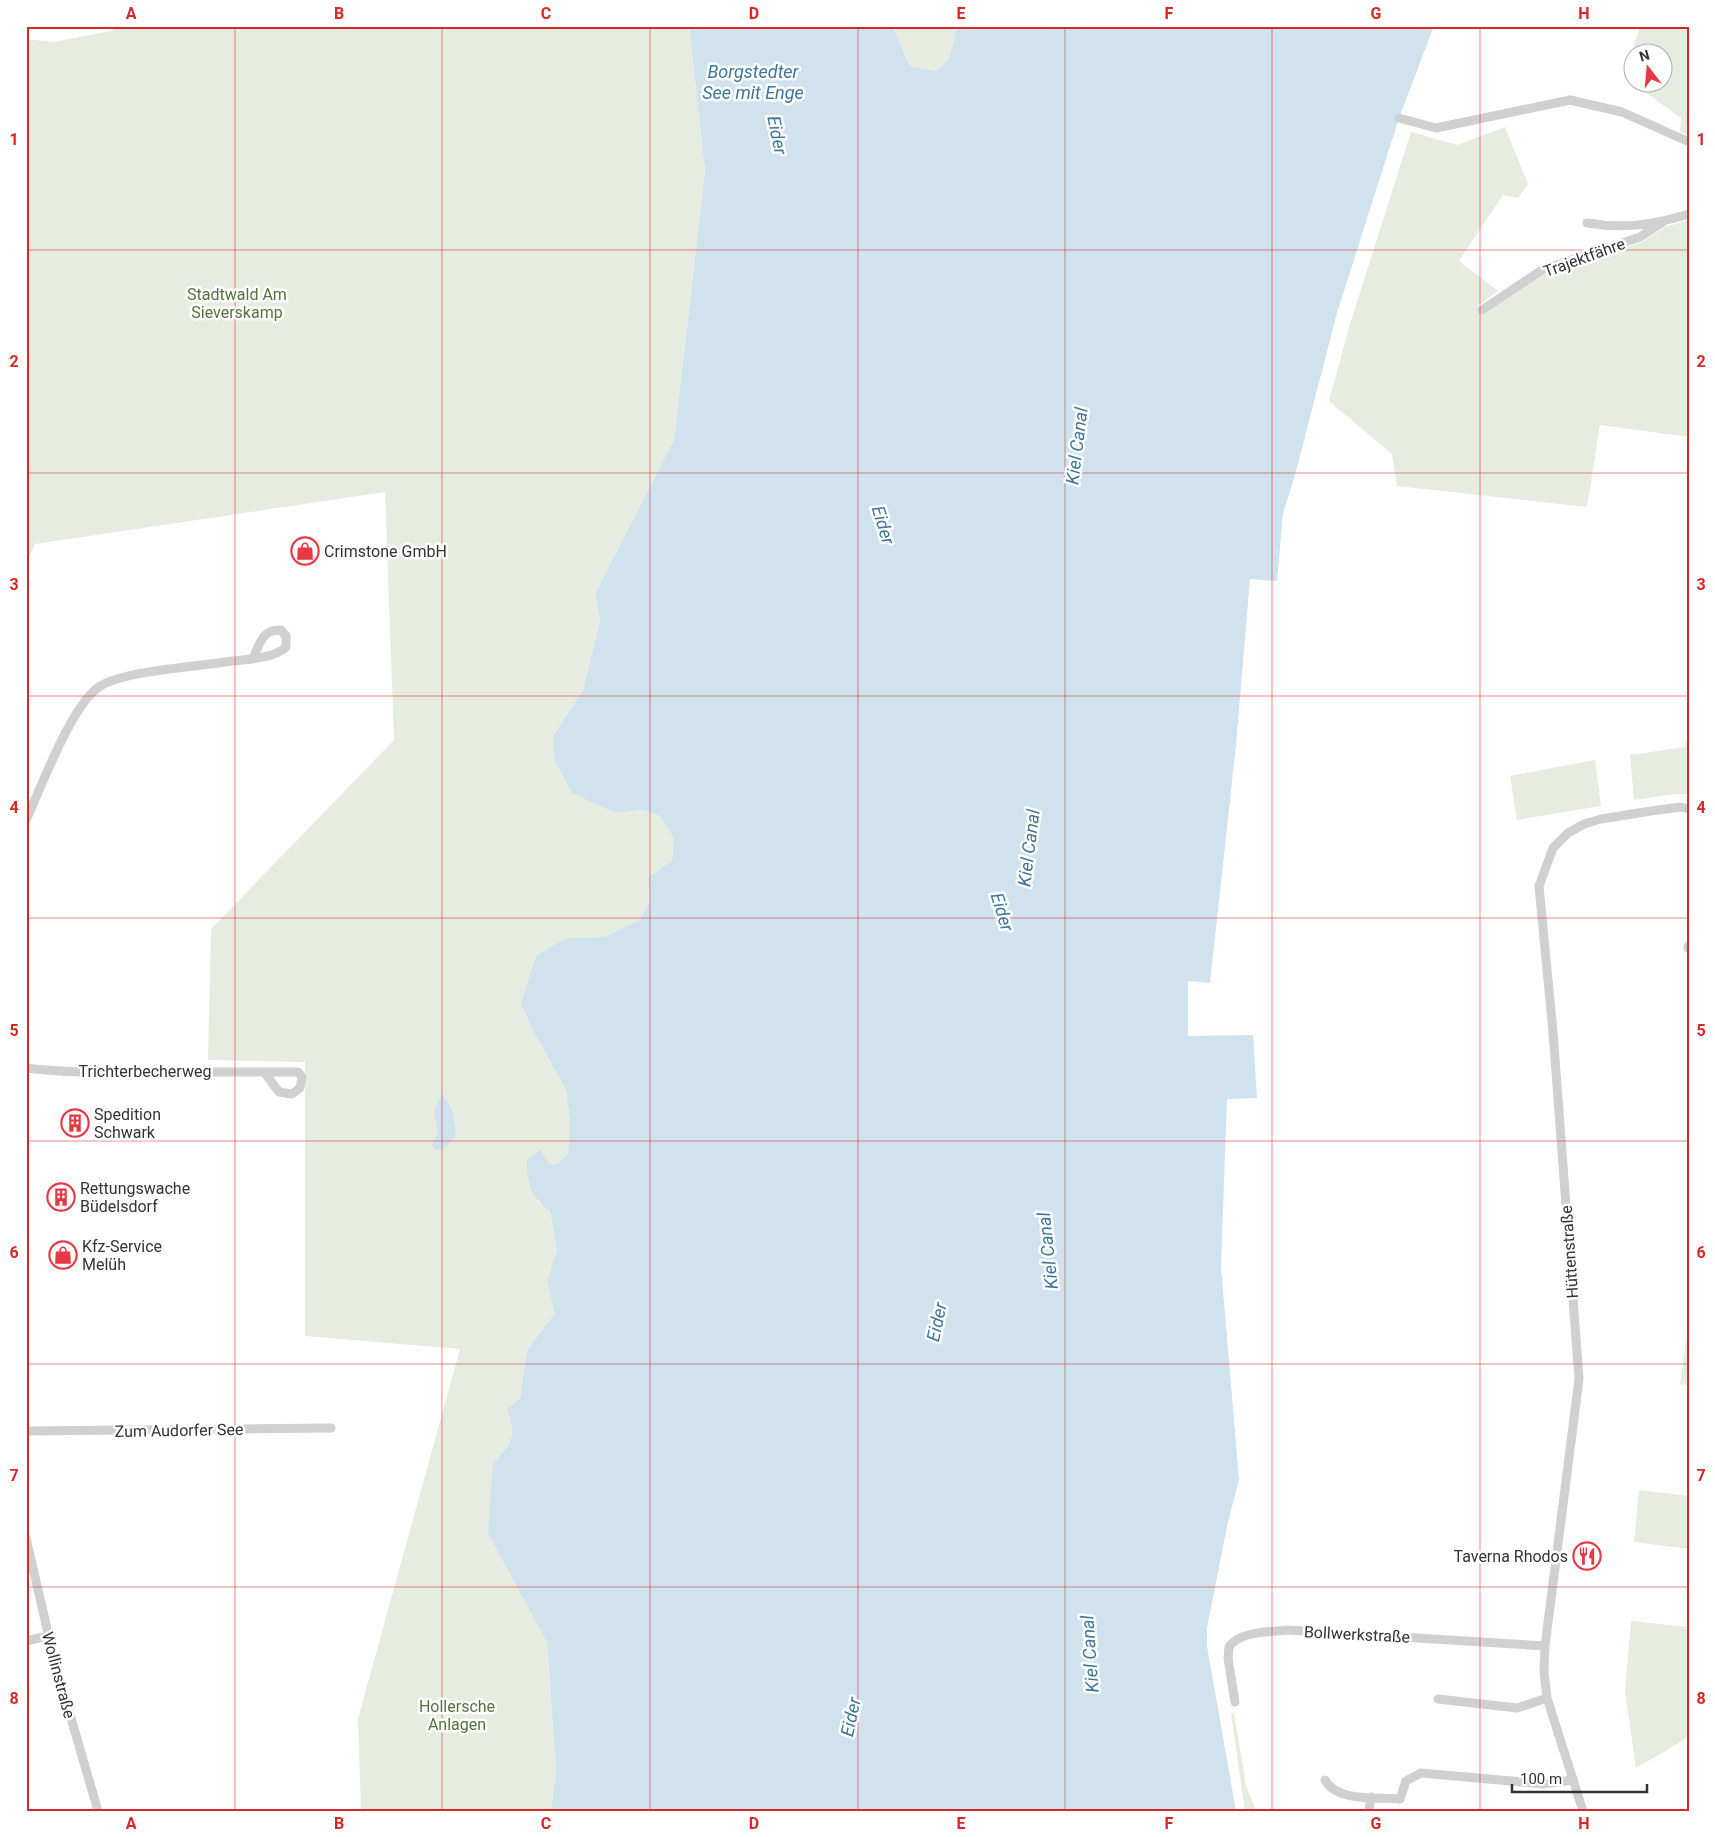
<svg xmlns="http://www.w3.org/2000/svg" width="1715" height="1837" viewBox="0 0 1715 1837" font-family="Roboto,sans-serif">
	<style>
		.green { fill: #e6ecdf; fill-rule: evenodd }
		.water { fill: #cfe2ee }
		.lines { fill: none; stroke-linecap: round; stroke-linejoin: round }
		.minor { stroke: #d0d0d0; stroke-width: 9 }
		.grid { fill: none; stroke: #d62828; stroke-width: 1; stroke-opacity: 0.55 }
		.labels { text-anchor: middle; stroke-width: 5; stroke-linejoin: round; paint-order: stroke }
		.street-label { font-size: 16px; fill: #333; stroke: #fff }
		.park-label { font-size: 16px; fill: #56703f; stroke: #fff }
		.poi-label { font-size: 16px; fill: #333; stroke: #fff; text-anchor: start }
		.water-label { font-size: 18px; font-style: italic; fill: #3f7597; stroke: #fff }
		.neatline { fill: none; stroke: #d62828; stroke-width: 2 }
		.grid-label { font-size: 16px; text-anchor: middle; font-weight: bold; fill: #d62828 }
	</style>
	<rect width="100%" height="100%" fill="#fff"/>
	<path class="green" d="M118,26H689L705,171L674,440L595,594L600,621L583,690L553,736L616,813L642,810L660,816L674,839L672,861L648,877L650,900L640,920L604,937L566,938L521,1004L532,1029L566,1090L570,1123L568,1153L557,1164L548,1163L537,1201L550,1211L557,1251L548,1281L555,1313L527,1350L520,1398L507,1409C516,1438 513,1442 493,1463L534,1615L547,1642L556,1771L551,1811H361L358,1719L460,1349L305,1336V1062L208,1060L211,929L394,740L385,492L35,544L26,564V39L53,42L111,31Z
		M892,26H962L956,31L949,59L936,71L910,66Z
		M1640,26H1689L1687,49L1689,135L1680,132L1681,118L1624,77ZM1632,52H1662V82H1632Z
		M1505,127L1528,184L1518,198L1503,195L1459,261L1498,291L1477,306L1484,314L1544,274L1642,242L1665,227L1689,220V437L1600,425L1587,507L1397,486L1392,454L1329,401L1350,324L1411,132L1457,145Z
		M1689,730V794H1674L1634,800L1630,755L1685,747Z
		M1595,760L1601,806L1517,820L1510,776Z
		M1687,1335H1689V1385L1680,1384Z
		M1639,1490L1689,1496V1549L1634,1542Z
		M1631,1621L1689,1627V1737L1636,1768L1625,1691Z
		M1231,1713H1234L1246,1785L1256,1811H1245Z"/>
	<path class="water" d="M689,26H892L910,66L936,71L949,59L956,31L962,26H1434L1399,118L1337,313L1295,475L1283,513L1277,581L1250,579L1236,745L1210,983L1188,981V1036L1253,1035L1257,1098L1227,1099L1221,1267L1239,1479L1227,1526L1207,1628V1646L1236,1811H551L556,1771L547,1642L488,1533L493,1463C513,1442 516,1438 507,1409L520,1398L527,1350L555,1313L547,1281L557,1251L550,1211C530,1197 527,1183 527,1159L540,1150L548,1163L557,1164L568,1153L570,1123L566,1090L532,1029L521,1004L536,956L566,938L604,937L640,920L650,900L648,877L672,861L674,839L660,816L642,810L616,813L572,793L555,761L553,736L583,690L600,621L595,594L674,440L705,171Z
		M442,1094L452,1109L456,1135C450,1143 445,1150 435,1150L432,1145L438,1133L434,1111Z"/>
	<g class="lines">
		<path class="minor" d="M1399,118L1436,128L1570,100L1622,112L1689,142
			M1587,223C1624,229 1653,225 1689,214
			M1482,310L1542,270L1640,237L1663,222
			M26,820C41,788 73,700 102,685C128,671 193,667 225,662C244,659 272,660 286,647V636L281,630C262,629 260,644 253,658
			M1688,948L1689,945
			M26,1068C65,1073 105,1072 145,1072C196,1072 247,1072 298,1072L302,1077L300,1088L292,1094L279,1092L264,1072
			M26,1431L331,1428
			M26,1538L55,1663L98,1811
			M26,1641L48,1636
			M1438,1699L1517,1708L1547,1698
			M1235,1702L1228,1658L1229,1647C1239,1631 1270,1632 1287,1630L1545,1646
			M1325,1780C1337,1802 1377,1797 1400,1799L1406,1781L1421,1773L1544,1784L1573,1780
			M1369,1811L1371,1797
			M1583,1811L1547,1698L1544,1672L1545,1646L1579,1379L1553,1032L1539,886L1553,848L1568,833L1584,824L1601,819L1651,811L1681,807L1689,809"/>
	</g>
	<path class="grid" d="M235,26V1811M442,26V1811M650,26V1811M858,26V1811M1065,26V1811M1272,26V1811M1480,26V1811M26,250H1689M26,473H1689M26,696H1689M26,918H1689M26,1141H1689M26,1364H1689M26,1587H1689"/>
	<defs>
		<g id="shop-ring" transform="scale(1.4375)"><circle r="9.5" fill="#fff" stroke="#e63946" stroke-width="1.5"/><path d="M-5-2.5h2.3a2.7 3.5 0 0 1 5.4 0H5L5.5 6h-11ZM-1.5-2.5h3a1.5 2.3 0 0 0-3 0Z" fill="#e63946"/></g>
		<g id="building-ring" transform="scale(1.4375)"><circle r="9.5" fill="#fff" stroke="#e63946" stroke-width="1.5"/><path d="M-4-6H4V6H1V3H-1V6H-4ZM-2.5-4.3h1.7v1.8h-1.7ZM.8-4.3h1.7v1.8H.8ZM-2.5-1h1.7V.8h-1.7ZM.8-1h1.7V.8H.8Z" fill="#e63946"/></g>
		<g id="restaurant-ring" transform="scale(1.4375)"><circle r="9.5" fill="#fff" stroke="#e63946" stroke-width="1.5"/><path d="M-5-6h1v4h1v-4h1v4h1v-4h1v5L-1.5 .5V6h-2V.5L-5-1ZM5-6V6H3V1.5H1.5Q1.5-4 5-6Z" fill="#e63946"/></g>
	</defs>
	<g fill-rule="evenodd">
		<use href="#shop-ring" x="305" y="551"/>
		<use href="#building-ring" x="75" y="1123"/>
		<use href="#building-ring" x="61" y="1197"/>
		<use href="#shop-ring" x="63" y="1255"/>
		<use href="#restaurant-ring" x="1587" y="1556"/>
	</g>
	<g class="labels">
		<g class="street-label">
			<text transform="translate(1584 257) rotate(-20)" y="6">Trajektfähre</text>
			<text x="145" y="1077">Trichterbecherweg</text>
			<text transform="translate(1569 1252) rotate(-94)" y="6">Hüttenstraße</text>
			<text transform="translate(179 1430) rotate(-1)" y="6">Zum Audorfer See</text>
			<text transform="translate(1357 1634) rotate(3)" y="6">Bollwerkstraße</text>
			<text transform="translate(59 1675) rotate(75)" y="6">Wollinstraße</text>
		</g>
		<g class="park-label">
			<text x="237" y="300">Stadtwald Am<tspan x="237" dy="18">Sieverskamp</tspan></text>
			<text x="457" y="1712">Hollersche<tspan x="457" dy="18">Anlagen</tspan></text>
		</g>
		<g class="poi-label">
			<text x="324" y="557">Crimstone GmbH</text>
			<text x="94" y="1120">Spedition<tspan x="94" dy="18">Schwark</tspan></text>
			<text x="80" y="1194">Rettungswache<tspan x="80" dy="18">Büdelsdorf</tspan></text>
			<text x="82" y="1252">Kfz-Service<tspan x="82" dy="18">Melüh</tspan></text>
			<text x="1568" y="1562" text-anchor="end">Taverna Rhodos</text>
		</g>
		<g class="water-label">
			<text x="753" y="78">Borgstedter<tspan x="753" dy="21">See mit Enge</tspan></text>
			<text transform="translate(777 135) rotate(79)" y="6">Eider</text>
			<text transform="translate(1077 446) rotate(-83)" y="6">Kiel Canal</text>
			<text transform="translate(883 525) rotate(73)" y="6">Eider</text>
			<text transform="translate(1029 848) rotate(-83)" y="6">Kiel Canal</text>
			<text transform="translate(1002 912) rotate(73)" y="6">Eider</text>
			<text transform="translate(1048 1251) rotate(-96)" y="6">Kiel Canal</text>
			<text transform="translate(937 1322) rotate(-78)" y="6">Eider</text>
			<text transform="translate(1090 1654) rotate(-94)" y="6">Kiel Canal</text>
			<text transform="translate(851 1717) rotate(-78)" y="6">Eider</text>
		</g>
	</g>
	<rect width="1715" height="1837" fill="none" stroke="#ffffff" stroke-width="55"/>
	<g transform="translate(1648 68) rotate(344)"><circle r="24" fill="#ffffff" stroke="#adadad"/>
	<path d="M0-4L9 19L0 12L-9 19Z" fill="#e63946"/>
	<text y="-8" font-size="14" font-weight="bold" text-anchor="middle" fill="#333333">N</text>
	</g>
	<path d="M1512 1784v8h135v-8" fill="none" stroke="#333333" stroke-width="2.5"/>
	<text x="1520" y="1784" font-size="15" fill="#333333" stroke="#ffffff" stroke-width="4" paint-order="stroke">100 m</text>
	<rect x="28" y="28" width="1660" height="1782" class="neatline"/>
	<g class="grid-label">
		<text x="131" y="19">A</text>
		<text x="339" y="19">B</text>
		<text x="546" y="19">C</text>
		<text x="754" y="19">D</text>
		<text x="961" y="19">E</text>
		<text x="1169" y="19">F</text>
		<text x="1376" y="19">G</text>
		<text x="1584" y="19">H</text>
		<text x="14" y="145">1</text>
		<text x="1701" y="145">1</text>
		<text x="14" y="367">2</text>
		<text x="1701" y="367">2</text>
		<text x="14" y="590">3</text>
		<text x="1701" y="590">3</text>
		<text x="14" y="813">4</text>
		<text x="1701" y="813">4</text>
		<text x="14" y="1036">5</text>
		<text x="1701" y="1036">5</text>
		<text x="14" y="1258">6</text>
		<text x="1701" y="1258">6</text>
		<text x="14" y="1481">7</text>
		<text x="1701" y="1481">7</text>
		<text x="14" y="1704">8</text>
		<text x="1701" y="1704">8</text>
		<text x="131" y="1829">A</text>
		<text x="339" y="1829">B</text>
		<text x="546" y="1829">C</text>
		<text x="754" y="1829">D</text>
		<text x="961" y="1829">E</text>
		<text x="1169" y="1829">F</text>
		<text x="1376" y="1829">G</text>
		<text x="1584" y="1829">H</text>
	</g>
</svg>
